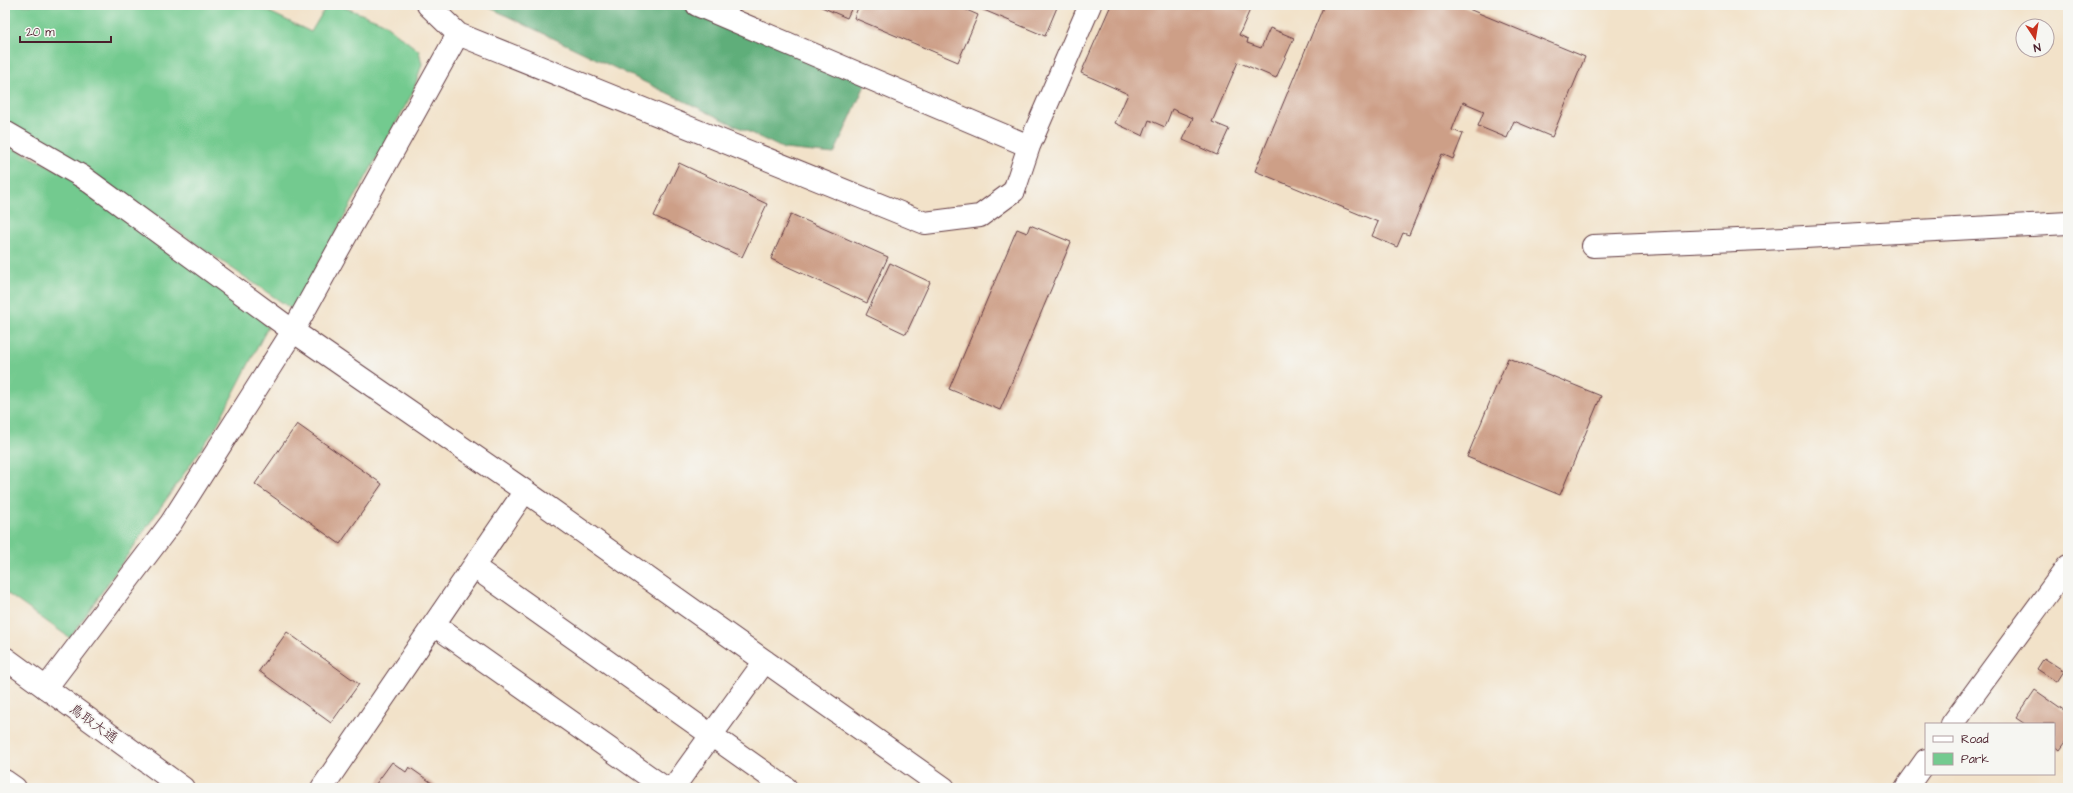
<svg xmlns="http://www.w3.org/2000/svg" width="2073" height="793" viewBox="0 0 2073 793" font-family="'Architects Daughter','Klee One',sans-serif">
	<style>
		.green { fill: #73ca8f; stroke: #5e745d }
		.forest { fill: #5eae7a; stroke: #546652 }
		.building { fill: #cd9f87 }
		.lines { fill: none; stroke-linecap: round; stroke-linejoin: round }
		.minor-casing { stroke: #633c43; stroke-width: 24 }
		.highway-casing { stroke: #633c43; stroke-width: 24 }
		.minor { stroke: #fff; stroke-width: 22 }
		.highway { stroke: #fff; stroke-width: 22 }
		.labels { text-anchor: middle; stroke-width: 3.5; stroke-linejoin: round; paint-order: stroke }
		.street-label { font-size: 14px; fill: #4a1f2b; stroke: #f6f6f2 }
	</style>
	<rect width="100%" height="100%" fill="#f6f6f2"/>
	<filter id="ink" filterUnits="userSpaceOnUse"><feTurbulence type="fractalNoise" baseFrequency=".025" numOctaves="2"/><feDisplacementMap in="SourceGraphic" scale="8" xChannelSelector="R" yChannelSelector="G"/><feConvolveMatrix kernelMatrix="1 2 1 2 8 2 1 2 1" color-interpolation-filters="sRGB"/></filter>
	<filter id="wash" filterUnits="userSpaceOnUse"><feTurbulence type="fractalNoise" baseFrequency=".012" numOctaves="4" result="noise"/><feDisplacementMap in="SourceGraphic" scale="16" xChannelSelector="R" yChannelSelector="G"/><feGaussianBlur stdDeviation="0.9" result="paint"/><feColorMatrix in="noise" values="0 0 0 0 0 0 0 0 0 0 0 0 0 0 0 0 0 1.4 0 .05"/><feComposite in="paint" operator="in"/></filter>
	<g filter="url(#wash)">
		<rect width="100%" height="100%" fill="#f2e2c9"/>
		<path class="green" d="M5,5H255L311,32L327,5H338L382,22L419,51L422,64L413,92L293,310L135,202L5,124Z
			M5,144L102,192L226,282L268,327L215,429L70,638L5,592Z"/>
		<path class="forest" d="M484,5H689L866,83L834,154L784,149Z"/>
		<g id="blocks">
			<path class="building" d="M817,5H853L847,18Z
				M859,5H955L978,15L958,62L854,18Z
				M972,5H1058L1045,36Z
				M1111,5H1252L1239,35L1248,39L1247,43L1261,48L1270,28L1294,38L1276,78L1238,62L1212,122L1229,129L1217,155L1183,140L1193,118L1172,109L1165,127L1149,120L1143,136L1115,123L1128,94L1081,73Z
				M1324,5H1459L1585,57L1552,137L1514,121L1507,138L1478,126L1484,111L1463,102L1452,130L1463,134L1453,159L1442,154L1409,235L1403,233L1397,247L1372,236L1378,222L1255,171Z
				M679,163L767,204L742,257L654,216Z
				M791,214L888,257L867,303L771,259Z
				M1030,225L1071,242L1000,410L949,389L1017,229L1027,233Z
				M890,263L930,282L906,334L866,315Z
				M1508,358L1601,396L1560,495L1467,457Z
				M297,424L382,484L340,544L255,484Z
				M287,632L359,684L331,723L259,671Z
				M2044,658L2064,671L2057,682L2037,669Z
				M2035,690L2068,713V739L2060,750L2054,745V724H2025L2016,718Z
				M392,762L406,772L409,767L439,788H373Z"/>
		</g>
	</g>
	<g filter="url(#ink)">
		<use href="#blocks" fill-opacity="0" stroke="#633c43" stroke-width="1"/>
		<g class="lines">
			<g class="minor-casing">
				<path id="minor" d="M428,5L458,34L925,223L980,216L1014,191L1029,146L1090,5
					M697,5L1029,146
					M458,34L293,331L525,491L944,788
					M5,132L83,177L293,331L171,523L46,688
					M1593,246L1786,238L2068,223
					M474,567L786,788
					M434,625L665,788
					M1952,724L2068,566
					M5,781L15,788
					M322,788L525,491
					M673,788L765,661
					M1906,788L1926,760"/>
			</g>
			<g class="highway-casing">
				<path id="highway" d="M5,658L183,788"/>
			</g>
			<use href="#minor" class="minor"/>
			<use href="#highway" class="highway"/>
		</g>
	</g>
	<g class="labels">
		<g class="street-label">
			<text transform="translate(94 723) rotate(36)" y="5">鳥取大通</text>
		</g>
	</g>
	<rect width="2073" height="793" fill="none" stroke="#f6f6f2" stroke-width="20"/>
	<rect x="1925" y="723" width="130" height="52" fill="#f6f6f2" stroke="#b1a0a2"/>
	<rect x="1933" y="736" width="20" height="6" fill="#ffffff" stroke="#b1a0a2"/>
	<text x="1961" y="743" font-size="12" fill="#4a1f2b">Road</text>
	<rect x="1933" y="753" width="20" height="12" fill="#73ca8f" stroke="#b1a0a2"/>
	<text x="1961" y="763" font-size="12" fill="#4a1f2b">Park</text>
	<g transform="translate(2035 38) rotate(168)"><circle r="19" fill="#f6f6f2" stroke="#b1a0a2"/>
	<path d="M0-3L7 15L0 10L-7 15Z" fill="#c8321e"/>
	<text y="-6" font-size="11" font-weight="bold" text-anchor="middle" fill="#4a1f2b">N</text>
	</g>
	<path d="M20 36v6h91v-6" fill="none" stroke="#4a1f2b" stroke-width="2"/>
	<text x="26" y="36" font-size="12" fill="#4a1f2b" stroke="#f6f6f2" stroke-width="3" paint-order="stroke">20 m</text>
</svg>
